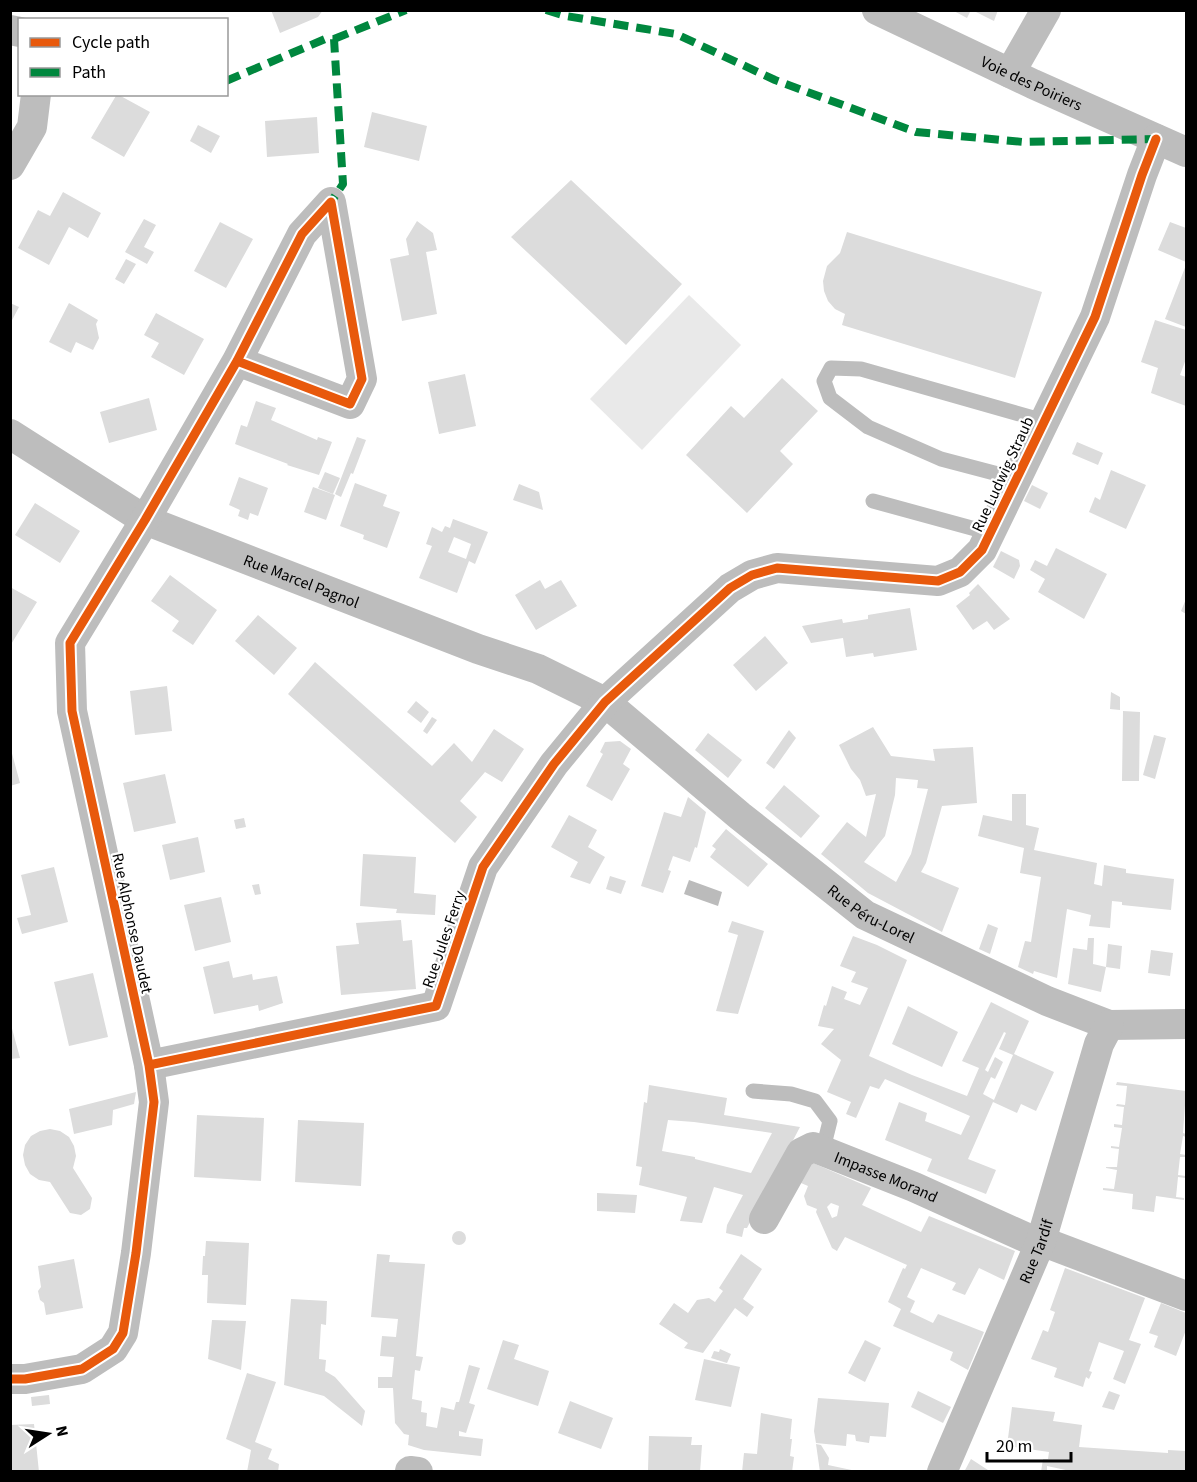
<svg xmlns="http://www.w3.org/2000/svg" width="1197" height="1482" viewBox="0 0 1197 1482" font-family="'Source Sans 3',sans-serif">
	<style>
		.green { fill: #e9e9e9 }
		.water { fill: #bbb }
		.building { fill: #dcdcdc; fill-rule: evenodd }
		.lines { fill: none; stroke-linecap: round; stroke-linejoin: round }
		.service { stroke: #bdbdbd; stroke-width: 15 }
		.minor { stroke: #bdbdbd; stroke-width: 30 }
		.quiet { stroke: #00873e; stroke-width: 8; stroke-dasharray: 15 8; stroke-linecap: butt }
		.cycleway-casing { stroke: #fff; stroke-width: 13 }
		.cycleway { stroke: #e8590c; stroke-width: 9 }
		.labels { text-anchor: middle; stroke-width: 4.5; stroke-linejoin: round; paint-order: stroke }
		.street-label { font-size: 16px; fill: #000; stroke: #fff }
	</style>
	<rect width="100%" height="100%" fill="#fff"/>
	<path class="green" d="M689,295L741,345L642,450L590,399Z"/>
	<path class="water" d="M689,880L722,892L718,906L684,894Z"/>
	<path class="building" d="M271,10H323L318,17L280,33Z
		M952,10H971L967,18Z
		M972,10H998L994,21Z
		M117,94L150,112L124,157L91,138Z
		M372,112L427,126L419,161L364,147Z
		M317,117L319,153L267,157L265,121Z
		M198,125L220,136L211,153L190,141Z
		M571,180L682,284L626,345L511,237Z
		M63,192L101,213L88,238L69,227L49,265L18,248L38,210L50,216Z
		M144,219L156,225L144,247L154,252L147,264L125,252Z
		M417,221L433,233L437,250L426,252L437,314L402,321L390,259L409,255L406,239Z
		M220,222L253,239L226,288L194,271Z
		M1170,222L1186,228V262L1158,250Z
		M847,232L1042,292L1015,378L842,325L845,314L835,309L828,301L824,291L823,281L827,266L840,253Z
		M126,259L136,264L124,284L115,279Z
		M1186,265V327L1165,319Z
		M10,303L19,307L10,324Z
		M69,303L98,320L96,324L99,338L93,350L76,342L71,353L49,342Z
		M156,313L204,339L184,375L151,357L159,343L144,335Z
		M1155,320L1186,330V359L1180,375L1186,377V406L1151,393L1158,368L1141,362Z
		M465,374L476,426L439,434L428,382Z
		M782,378L818,411L780,451L793,464L747,513L686,455L731,406L744,418Z
		M149,398L157,430L109,443L100,412Z
		M256,401L276,408L271,420L317,440L318,437L332,442L319,475L287,465L288,464L235,444L241,425L247,427Z
		M357,437L366,440L353,474L351,473L341,497L335,494Z
		M1077,442L1103,453L1098,465L1072,454Z
		M1111,470L1146,485L1126,529L1089,512L1095,497L1100,500Z
		M325,472L340,478L333,494L318,488Z
		M239,477L268,488L258,516L250,513L248,520L238,516L240,510L229,505Z
		M355,483L387,495L383,506L400,512L387,548L363,539L364,535L340,526Z
		M519,484L539,492L543,510L513,500Z
		M1032,485L1048,493L1040,509L1024,501Z
		M313,487L335,495L326,520L304,512Z
		M35,503L80,531L60,563L15,535Z
		M453,519L488,532L475,564L469,561L457,593L419,578L432,546L426,544L432,527L442,532L445,526L450,528ZM454,537L471,544L466,559L448,552Z
		M1056,548L1107,574L1084,619L1038,592L1045,579L1030,570L1035,560L1047,566Z
		M1001,551L1019,560L1020,566L1014,579L993,567Z
		M170,575L217,610L193,645L172,631L179,621L151,601Z
		M540,580L545,589L561,580L577,606L536,630L515,595Z
		M978,584L1010,619L994,630L987,621L973,630L956,606L970,595L969,593Z
		M10,587L37,602L10,646Z
		M1186,599V614L1181,611Z
		M910,608L917,650L874,657L873,653L846,657L843,638L811,643L802,626L842,619L843,623L868,619V615Z
		M258,615L297,648L274,675L235,641Z
		M765,636L788,663L756,691L733,665Z
		M315,662L432,766L454,743L472,762L494,729L524,749L502,782L485,772L460,801L477,817L455,843L288,694Z
		M167,686L172,731L135,735L130,691Z
		M1111,692L1120,697V710L1110,709Z
		M416,701L429,712L421,723L407,712Z
		M1123,711L1140,712L1139,781H1122Z
		M432,717L437,720L427,734L423,731Z
		M873,727L891,756L935,761L933,749L973,747L977,803L942,806L926,863L921,872L959,888L942,932L868,893L821,854L847,822L866,837L876,794L866,796L860,780L851,769L839,745ZM896,778L918,780L917,788L928,789L911,854L896,882L864,862L885,836L895,795Z
		M789,730L796,738L774,769L766,763Z
		M708,733L742,760L728,778L695,750Z
		M1154,735L1166,738L1155,779L1143,775Z
		M620,741L631,749L623,764L630,769L612,801L586,786L603,754L600,752L605,742Z
		M10,746L20,783L10,786Z
		M165,774L176,823L134,832L123,783Z
		M784,785L820,816L801,838L765,808Z
		M1012,794H1026V825L1039,828L1034,850L1097,863L1094,884L1102,886L1104,865L1126,869V873L1174,879L1171,910L1122,905V902L1112,901L1110,928L1089,926L1091,915L1067,909L1057,978L1034,971L1033,974L1018,967L1025,941L1031,942L1041,877L1020,873L1024,848L978,836L983,815L1012,821Z
		M688,797L706,812L697,848L695,847L690,862L673,856L668,870L671,871L663,893L641,886L664,812L681,817Z
		M569,815L597,830L588,847L605,857L590,884L570,877L578,862L551,847Z
		M244,818L246,827L236,829L234,820Z
		M726,829L768,864L748,887L710,857L716,849L712,846Z
		M198,837L205,872L170,880L162,845Z
		M363,854L416,857L414,893L436,895L435,915L396,913L397,909L360,906Z
		M54,867L68,922L22,934L17,918L31,915L21,875Z
		M610,876L626,881L621,894L606,889Z
		M259,884L261,894L255,895L252,885Z
		M221,897L231,942L195,951L184,905Z
		M401,920L403,941L412,940L416,989L341,995L336,946L359,944L356,923Z
		M732,921L764,931L738,1014L716,1011L738,935L728,932Z
		M988,924L998,928L990,954L979,949Z
		M853,936L877,945L907,960L869,1056L912,1075L967,1096L979,1068L962,1061L991,1002L1029,1021L1014,1054L1054,1072L1036,1111L1021,1104L1017,1113L993,1102L968,1159L996,1170L986,1194L927,1171L932,1159L885,1140L899,1102L927,1113L925,1121L961,1135L970,1116L885,1079L879,1089L870,1086L856,1118L846,1114L851,1102L827,1092L841,1060L821,1044L834,1029L818,1026L824,1005L826,1006L832,986L847,992L844,999L860,1005L868,988L851,982L856,972L840,966ZM1004,1032L1006,1033L999,1049L1013,1055L994,1100L983,1094L991,1077L995,1079L1003,1062L995,1057L988,1072L985,1070Z
		M1088,938H1094L1093,964L1106,967L1101,992L1068,984L1073,948L1087,950Z
		M1108,944L1122,946L1120,969L1106,967Z
		M1151,950L1173,953L1170,976L1148,973Z
		M229,961L233,978L252,974L253,980L277,976L283,1003L259,1011L258,1005L214,1014L203,967Z
		M93,973L108,1037L69,1046L54,982Z
		M908,1006L958,1032L942,1067L892,1044Z
		M10,1021L20,1058L10,1059Z
		M1117,1082L1186,1091L1183,1133L1186,1134V1137L1183,1136L1180,1154L1186,1155V1157H1180L1178,1175L1186,1176L1185,1178L1178,1177L1176,1197L1184,1198V1200L1156,1196L1154,1212L1132,1209L1133,1194L1103,1190V1188L1114,1189L1117,1170L1106,1168V1167H1117L1119,1149L1111,1148V1146L1119,1147L1122,1128L1114,1127V1124L1122,1125L1124,1107L1116,1106L1117,1104L1125,1105L1127,1086L1116,1085Z
		M649,1085L727,1098L724,1115L800,1127L747,1228H744L742,1237L726,1233L727,1225L743,1195L714,1187L702,1223L680,1221L687,1197L639,1185L642,1167L636,1166L644,1102L647,1103ZM668,1120L694,1122L772,1133L751,1173L695,1159V1157L662,1151Z
		M136,1092L134,1104L113,1110L112,1125L74,1134L69,1109Z
		M197,1115L264,1118L261,1181L194,1177Z
		M298,1120L364,1123L361,1186L295,1182Z
		M50,1129L60,1131L69,1137L74,1146L76,1156L73,1168L92,1198L90,1209L81,1215L70,1213L50,1182L39,1180L30,1174L25,1165L23,1155L25,1145L31,1136L40,1131Z
		M806,1160L871,1188L862,1205L921,1232L929,1216L1015,1251L1004,1280L979,1268L965,1295L952,1290L956,1283L921,1268L907,1297L915,1301L910,1312L933,1323L938,1314L984,1332L968,1370L950,1360L953,1352L893,1326L901,1309L888,1302L903,1268L905,1269L907,1265L845,1237L838,1249L837,1251L832,1248L816,1212L817,1209L807,1205L804,1196L808,1186L794,1180ZM831,1203L839,1206L837,1216L832,1218L827,1207Z
		M597,1193L637,1195L635,1213L597,1211Z
		M452 1238a7 7 0 1 1 14 0a7 7 0 1 1-14 0Z
		M206,1241L249,1243L246,1305L207,1303L208,1275H202L203,1256H205Z
		M377,1254L390,1255L389,1262L425,1264L416,1356L423,1357L420,1371L415,1370L412,1399L422,1401L421,1412L427,1413L426,1426L437,1428L441,1407L454,1410L456,1402H459L469,1365L480,1368L469,1403L475,1405L466,1433L459,1431V1436L483,1439L481,1456L424,1450L408,1445L409,1435L404,1434L395,1423L393,1388H378V1377H392L394,1357L380,1356L382,1336L396,1337L398,1319L371,1317Z
		M741,1254L762,1269L743,1299L754,1307L747,1317L735,1308L703,1353L684,1348L688,1343L659,1324L674,1303L688,1313L697,1300L709,1298L715,1302L723,1291L719,1288Z
		M74,1259L83,1308L46,1315L44,1303L40,1300L38,1291L41,1287L38,1266Z
		M1065,1268L1145,1298L1129,1340L1141,1344L1125,1384L1113,1379L1124,1351L1099,1342L1089,1371L1092,1372L1089,1379L1086,1377L1083,1387L1054,1377L1057,1368L1031,1359L1043,1330L1048,1332L1055,1312L1050,1310Z
		M291,1299L327,1301L326,1325L321,1324L319,1359L326,1360L325,1371L335,1377L365,1411L362,1426L324,1396L284,1385Z
		M1161,1303L1186,1313V1330L1176,1356L1154,1347L1158,1336L1149,1333Z
		M212,1320L246,1321L241,1370L208,1359Z
		M503,1340L519,1345L514,1359L549,1371L538,1406L487,1389Z
		M865,1340L881,1348L865,1382L848,1373Z
		M720,1349L731,1354L727,1363L711,1358L714,1351L719,1352Z
		M704,1359L740,1367L731,1407L695,1400Z
		M247,1373L276,1382L255,1442L272,1449L268,1459L279,1464L278,1472H247L251,1450L226,1439Z
		M918,1391L951,1407L943,1423L911,1407Z
		M1109,1391L1120,1395L1114,1410L1102,1407Z
		M49,1395L50,1404L32,1406L31,1397Z
		M818,1398L889,1403L886,1437L870,1436L869,1443L856,1441L855,1435L847,1434L846,1446L816,1443L814,1431Z
		M570,1401L613,1418L601,1449L558,1433Z
		M1012,1407L1055,1412L1053,1421L1082,1425L1079,1447L1168,1453V1450L1186,1451V1472H1075L1047,1466V1472H1041L1043,1459H1048L1049,1452L1007,1446Z
		M761,1413L792,1419L790,1439H792L790,1456L794,1457L792,1472H742L744,1453L757,1454Z
		M34,1424L39,1472H10V1425Z
		M649,1436L692,1437L691,1445H702L700,1472L648,1470Z
		M816,1444L821,1445L829,1458L828,1465L861,1472H820Z
		M971,1459L991,1472H964Z"/>
	<g class="lines">
		<path class="service" d="M1017,479L941,459L868,427L830,398L824,381L831,368L861,369L1044,421
			M873,501L990,533
			M753,1091L791,1094L815,1101L830,1121L823,1149"/>
		<g class="minor">
			<path id="s1" d="M877,10L1033,84L1186,152"/>
			<path d="M10,30L20,32"/>
			<path d="M1010,73L1046,10"/>
			<path d="M10,165L32,127L36,94"/>
			<path id="s2" d="M10,434L145,520L478,649L538,669L605,702L740,816L865,915L1047,1001L1109,1025L1186,1024"/>
			<path d="M149,1065L436,1006L483,867L554,764L605,702L730,588L752,575L777,568L938,581L960,572L982,550L1095,317L1142,175L1156,139"/>
			<path id="s3" d="M764,1219L801,1153L813,1147L914,1187L1027,1238L1041,1241L1186,1296"/>
			<path d="M10,1379H25L82,1369L113,1349L123,1333L136,1253L154,1102L149,1065L72,711L70,643L145,520L237,361L302,234L331,202L362,379L350,404L237,361"/>
			<path d="M410,1471L418,1472"/>
			<path id="s4" d="M942,1472L1041,1241L1099,1044L1109,1025"/>
		</g>
		<path class="quiet" d="M546,10L566,16L676,34L775,80L916,132L1023,142L1156,139
			M334,39L406,10
			M226,81L325,39H334L343,184L331,202"/>
		<g class="cycleway-casing">
			<path id="cycleway" d="M149,1065L436,1006L483,867L554,764L605,702L730,588L752,575L777,568L938,581L960,572L982,550L1095,317L1142,175L1156,139
				M10,1379H25L82,1369L113,1349L123,1333L136,1253L154,1102L149,1065L72,711L70,643L145,520L237,361L302,234L331,202L362,379L350,404L237,361"/>
		</g>
		<use href="#cycleway" class="cycleway"/>
	</g>
	<g class="labels">
		<g class="street-label">
			<text dy="6" stroke="none"><textPath href="#s1" startOffset="171">Voie des Poiriers</textPath></text>
			<text transform="translate(1002 474) rotate(-65)" y="6">Rue Ludwig Straub</text>
			<text dy="6" stroke="none"><textPath href="#s2" startOffset="328">Rue Marcel Pagnol</textPath></text>
			<text dy="6" stroke="none"><textPath href="#s2" startOffset="996">Rue Péru-Lorel</textPath></text>
			<text transform="translate(133 923) rotate(78)" y="6">Rue Alphonse Daudet</text>
			<text transform="translate(443 939) rotate(-71)" y="6">Rue Jules Ferry</text>
			<text dy="6" stroke="none"><textPath href="#s3" startOffset="168">Impasse Morand</textPath></text>
			<text dy="6" stroke="none"><textPath href="#s4" startOffset="240">Rue Tardif</textPath></text>
		</g>
	</g>
	<rect width="1197" height="1482" fill="none" stroke="#000000" stroke-width="24"/>
	<rect x="18" y="18" width="210" height="78" fill="#ffffff" stroke="#999999" stroke-width="1.5"/>
	<rect x="30" y="38" width="30" height="9" fill="#e8590c" stroke="#999999" stroke-width="1.5"/>
	<text x="72" y="48" font-size="18" fill="#000000">Cycle path</text>
	<rect x="30" y="68" width="30" height="9" fill="#00873e" stroke="#999999" stroke-width="1.5"/>
	<text x="72" y="78" font-size="18" fill="#000000">Path</text>
	<g transform="translate(48 1434) rotate(78)" stroke="#ffffff" stroke-width="4.5" paint-order="stroke">
	<path d="M0-4.5L10 22L0 15L-10 22Z" fill="#000000"/>
	<text y="-9" font-size="16" font-weight="bold" text-anchor="middle" fill="#000000">N</text>
	</g>
	<path d="M987 1452v9h84v-9" fill="none" stroke="#000000" stroke-width="3"/>
	<text x="996" y="1452" font-size="18" fill="#000000" stroke="#ffffff" stroke-width="4.5" paint-order="stroke">20 m</text>
</svg>
